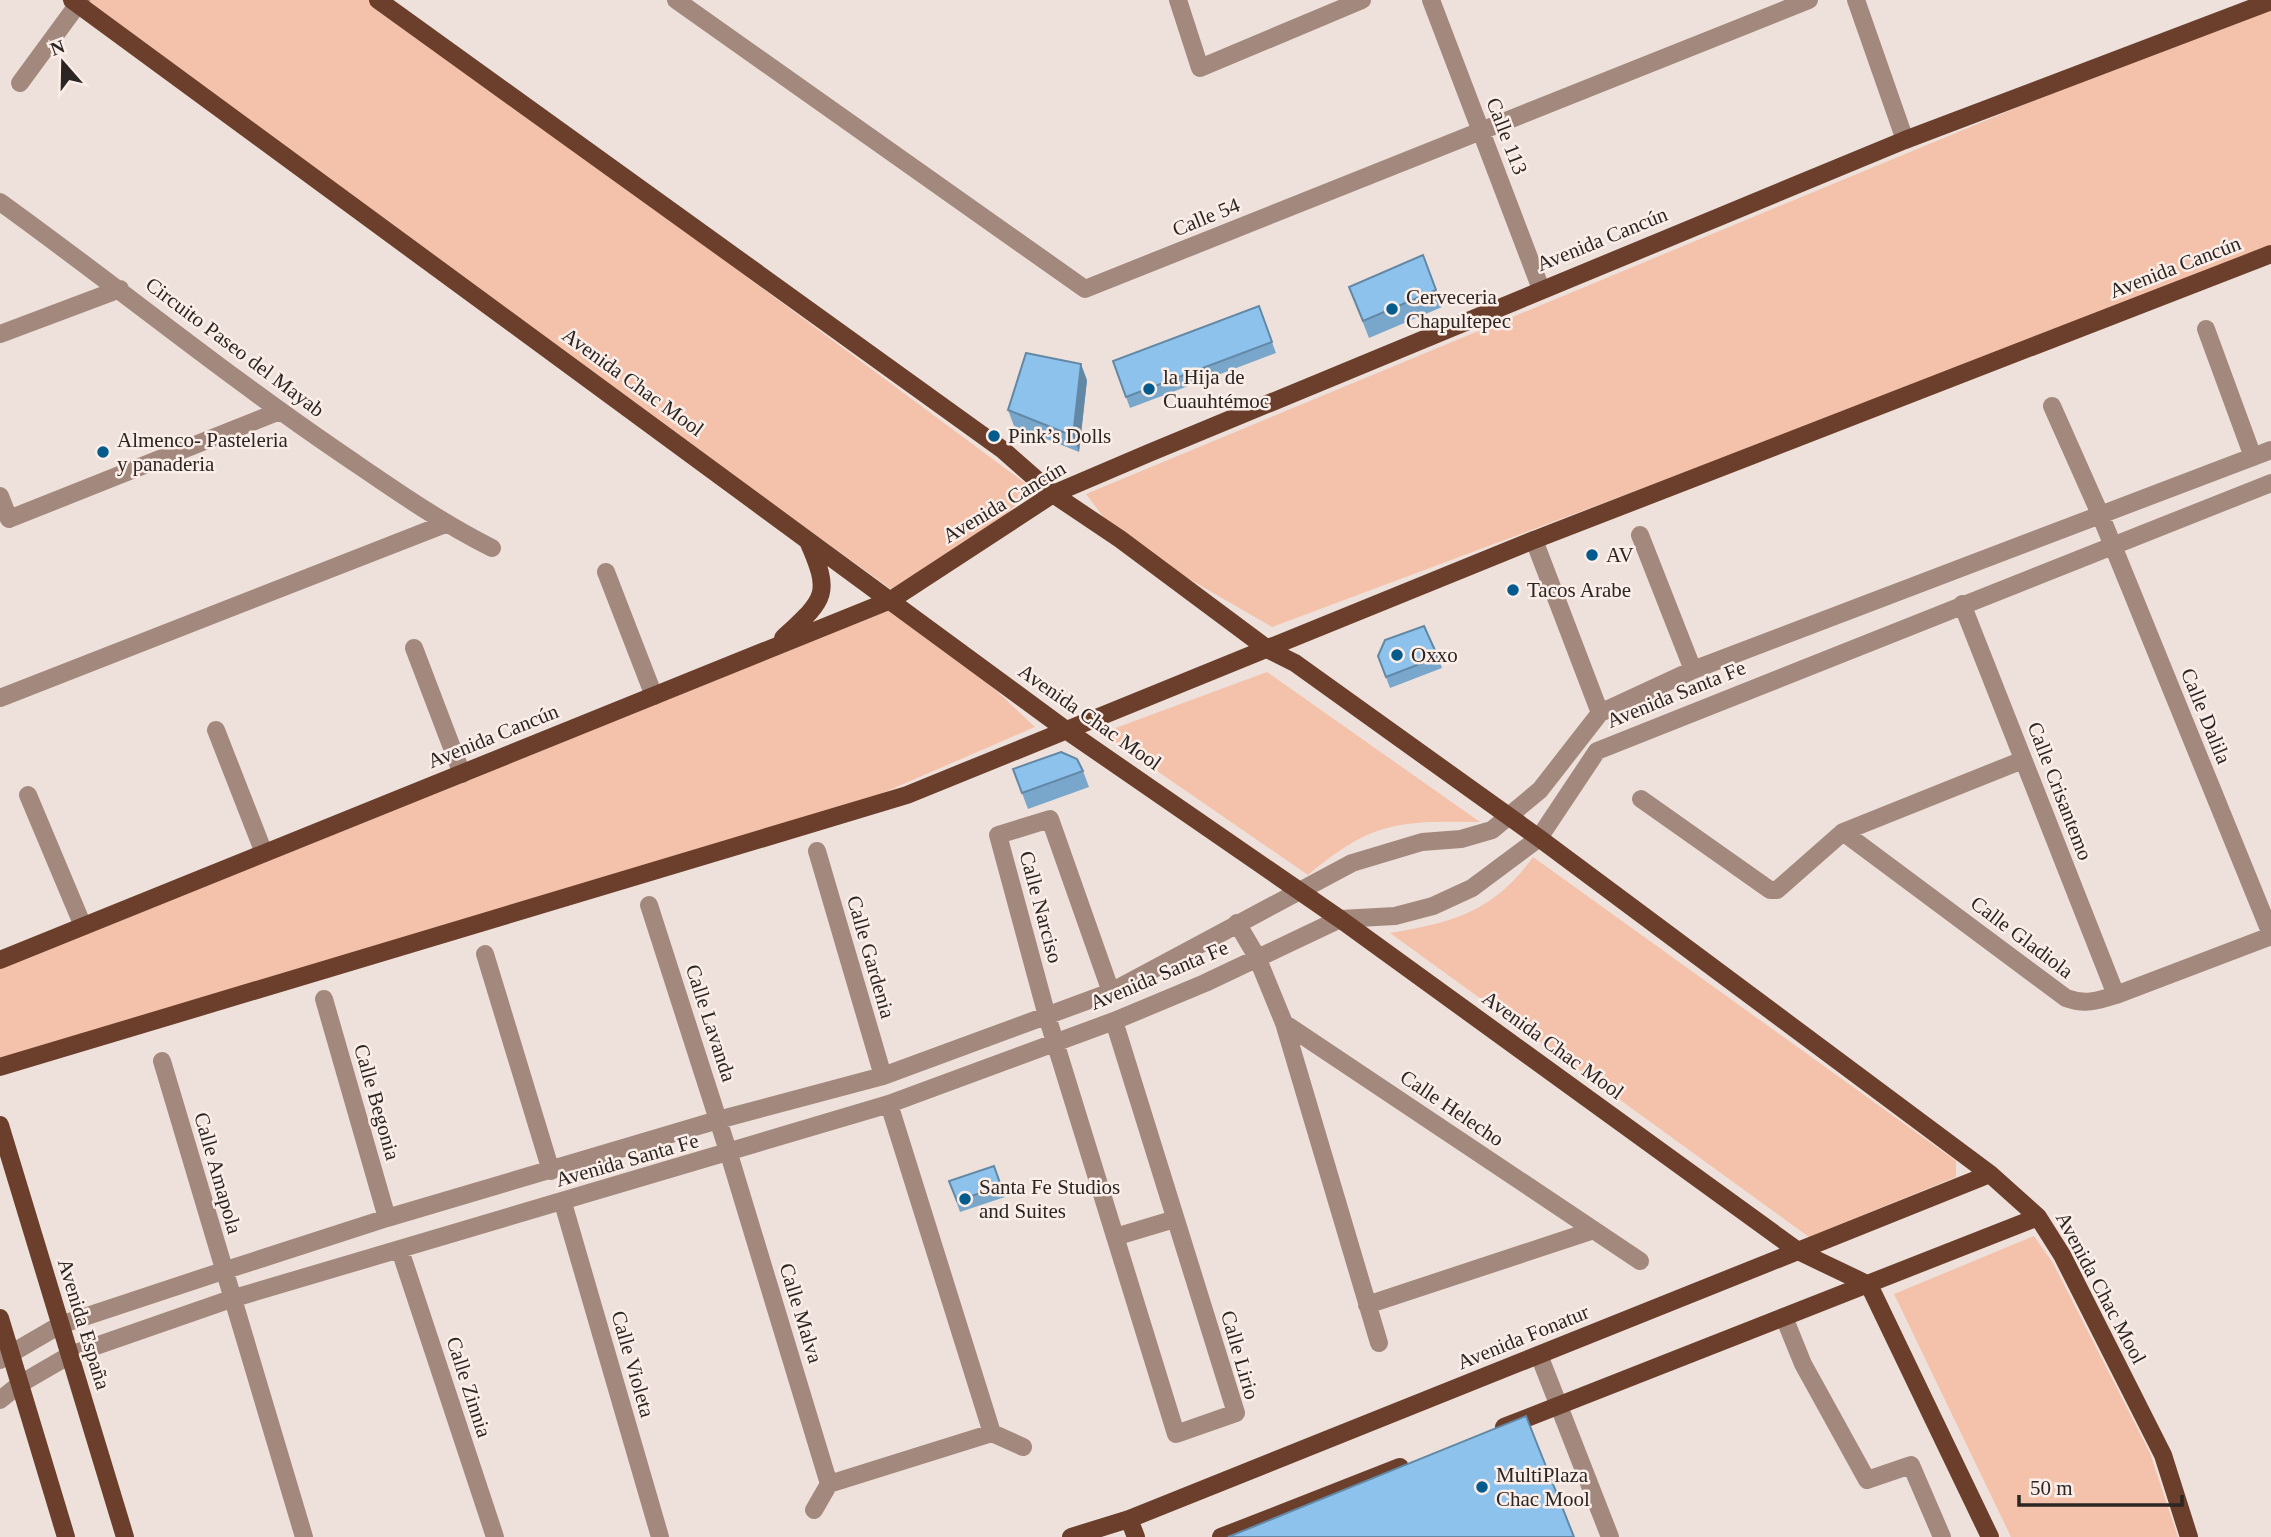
<svg xmlns="http://www.w3.org/2000/svg" width="2271" height="1537" viewBox="0 0 2271 1537" font-family="Georgia,serif">
	<style>
		.green { fill: #f4c2ab }
		.lines { fill: none; stroke-linecap: round; stroke-linejoin: round }
		.minor { stroke: #a3897d; stroke-width: 18 }
		.major { stroke: #6b3f2b; stroke-width: 18 }
		.wall { fill: #79a7cb }
		.shaded-wall { fill: #6388a5 }
		.building { fill: #8dc2ec; stroke: #6388a5; stroke-width: 2 }
		.poi-dot { fill: #045b8c; stroke: #fbeee8; stroke-width: 2.5 }
		.labels { text-anchor: middle; stroke-width: 5; stroke-linejoin: round; paint-order: stroke }
		.street-label { font-size: 21px; fill: #2b2624; stroke: #fbeee8 }
		.poi-label { font-size: 21px; fill: #2b2624; stroke: #fbeee8; text-anchor: start }
	</style>
	<rect width="100%" height="100%" fill="#eee1db"/>
	<path class="green" d="M72,0H373L1032,488L988,533L891,589Z
		M2271,2V253L1272,627L1120,539L1086,494Z
		M891,610L937,635L1035,727L811,824L0,1067V960L654,696Z
		M1267,672L1480,822C1398,821 1373,821 1308,875L1102,733Z
		M1533,857L1956,1161V1177L1809,1237L1390,933C1454,922 1493,912 1533,857Z
		M2034,1236L2053,1263L2150,1453L2178,1537H2011L1894,1294Z"/>
	<g class="lines">
		<path class="minor" d="M676,0L1085,289L1809,0
			M1178,0L1200,68L1362,0
			M1431,0L1541,289
			M1856,0L1905,140
			M20,83L81,0
			M0,202C114,284 223,373 339,452C389,486 438,521 492,548
			M2206,329L2253,457
			M0,334L120,289
			M2052,406L2100,514L2271,934
			M0,496L9,519L280,411
			M1640,535L1693,670
			M1534,540L1600,713
			M606,572L654,696
			M1962,604L2116,995
			M414,648L462,774
			M0,698L445,524
			M216,730L264,853
			M28,795L83,926
			M1641,799L1770,890H1777L1843,832L2023,760
			M1843,832L2066,998C2085,1005 2097,1001 2116,995L2271,936
			M817,851L883,1076
			M649,905L729,1154L829,1484
			M1237,923L1257,957L1284,1023L1379,1343
			M485,954L551,1171
			M1111,992L1050,819L998,835L1047,1016L1176,1434L1236,1413L1114,1021
			M324,999L387,1218
			M1284,1023L1640,1261
			M162,1061L304,1537
			M889,1104L992,1433
			M563,1203L660,1537
			M1115,1237L1175,1219
			M400,1250L495,1537
			M1367,1305L1594,1230
			M1784,1317L1803,1364L1867,1480L1911,1465L1942,1537
			M1539,1355L1610,1537
			M0,1360L60,1325L223,1271L387,1218L718,1120L883,1076L1111,992L1352,863L1422,842L1461,839L1492,830L1540,790L1600,713L1693,670L2271,450
			M0,1400L20,1384L70,1355L231,1299L889,1104L1114,1021L1205,983L1340,919L1395,916L1433,906L1472,888L1539,838L1597,751L2271,483
			M814,1510L829,1484L992,1433L1023,1447"/>
		<path class="major" d="M72,0L1066,730L1340,919L1798,1251L1869,1285L1990,1537
			M378,0L1003,450L1053,494L1120,539L1269,650L1295,663L1539,838L1990,1174L2038,1217L2062,1255L2163,1455L2189,1537
			M783,638C825,599 832,595 808,541
			M0,960L891,600L1053,494L1149,453L1905,140L2271,1
			M0,1067L907,795L1534,540L2271,254
			M0,1125L125,1537
			M0,1318L66,1537
			M1504,1427L2038,1217
			M1129,1519L1136,1537
			M1071,1537L1129,1519L1990,1174
			M1221,1537L1400,1467"/>
	</g>
	<path class="wall" d="M1423,255L1442,307L1369,338L1349,287Z
		M1259,306L1276,353L1130,408L1113,361Z
		M1087,380L1079,452L1014,426L1008,410Z
		M1378,656L1438,657L1442,668L1390,688Z
		M1013,769L1083,771L1089,787L1028,809Z
		M994,1166L1005,1197L960,1212L949,1181Z"/>
	<path class="shaded-wall" d="M1081,364L1087,380L1079,452L1073,436Z"/>
	<path class="building" d="M1423,255L1436,290L1363,321L1349,287Z
		M1259,306L1272,342L1126,397L1113,361Z
		M1026,353L1081,364L1073,436L1008,410Z
		M1424,626L1438,657L1386,677L1378,656L1385,640Z
		M1061,752L1077,759L1083,771L1022,793L1013,769Z
		M994,1166L1001,1186L957,1201L949,1181Z
		M1526,1416L1574,1537H1228Z"/>
	<g class="poi-dot">
		<circle cx="1392" cy="309" r="7"/>
		<circle cx="1149" cy="389" r="7"/>
		<circle cx="994" cy="436" r="7"/>
		<circle cx="103" cy="452" r="7"/>
		<circle cx="1592" cy="555" r="7"/>
		<circle cx="1513" cy="590" r="7"/>
		<circle cx="1397" cy="655" r="7"/>
		<circle cx="965" cy="1199" r="7"/>
		<circle cx="1482" cy="1487" r="7"/>
	</g>
	<g class="labels">
		<g class="street-label">
			<text transform="translate(1507 136) rotate(69)" y="7">Calle 113</text>
			<text transform="translate(1206 217) rotate(-22)" y="7">Calle 54</text>
			<text transform="translate(1602 239) rotate(-22)" y="7">Avenida Cancún</text>
			<text transform="translate(2175 267) rotate(-21)" y="7">Avenida Cancún</text>
			<text transform="translate(235 347) rotate(37)" y="7">Circuito Paseo del Mayab</text>
			<text transform="translate(633 382) rotate(36)" y="7">Avenida Chac Mool</text>
			<text transform="translate(1004 502) rotate(-31)" y="7">Avenida Cancún</text>
			<text transform="translate(1676 694) rotate(-22)" y="7">Avenida Santa Fe</text>
			<text transform="translate(2206 716) rotate(68)" y="7">Calle Dalila</text>
			<text transform="translate(1090 717) rotate(35)" y="7">Avenida Chac Mool</text>
			<text transform="translate(493 736) rotate(-22)" y="7">Avenida Cancún</text>
			<text transform="translate(2060 791) rotate(69)" y="7">Calle Crisantemo</text>
			<text transform="translate(1041 907) rotate(75)" y="7">Calle Narciso</text>
			<text transform="translate(2022 937) rotate(37)" y="7">Calle Gladiola</text>
			<text transform="translate(871 957) rotate(74)" y="7">Calle Gardenia</text>
			<text transform="translate(1159 975) rotate(-23)" y="7">Avenida Santa Fe</text>
			<text transform="translate(711 1023) rotate(72)" y="7">Calle Lavanda</text>
			<text transform="translate(1553 1045) rotate(36)" y="7">Avenida Chac Mool</text>
			<text transform="translate(377 1102) rotate(74)" y="7">Calle Begonia</text>
			<text transform="translate(1452 1108) rotate(34)" y="7">Calle Helecho</text>
			<text transform="translate(627 1160) rotate(-16)" y="7">Avenida Santa Fe</text>
			<text transform="translate(218 1173) rotate(74)" y="7">Calle Amapola</text>
			<text transform="translate(2101 1288) rotate(62)" y="7">Avenida Chac Mool</text>
			<text transform="translate(801 1313) rotate(73)" y="7">Calle Malva</text>
			<text transform="translate(84 1324) rotate(73)" y="7">Avenida España</text>
			<text transform="translate(1523 1337) rotate(-22)" y="7">Avenida Fonatur</text>
			<text transform="translate(1240 1355) rotate(74)" y="7">Calle Lirio</text>
			<text transform="translate(633 1364) rotate(74)" y="7">Calle Violeta</text>
			<text transform="translate(469 1387) rotate(72)" y="7">Calle Zinnia</text>
		</g>
		<g class="poi-label">
			<text x="1406" y="304">Cerveceria<tspan x="1406" dy="24">Chapultepec</tspan></text>
			<text x="1163" y="384">la Hija de<tspan x="1163" dy="24">Cuauhtémoc</tspan></text>
			<text x="1008" y="443">Pink’s Dolls</text>
			<text x="117" y="447">Almenco- Pasteleria<tspan x="117" dy="24">y panaderia</tspan></text>
			<text x="1606" y="562">AV</text>
			<text x="1527" y="597">Tacos Arabe</text>
			<text x="1411" y="662">Oxxo</text>
			<text x="979" y="1194">Santa Fe Studios<tspan x="979" dy="24">and Suites</tspan></text>
			<text x="1496" y="1482">MultiPlaza<tspan x="1496" dy="24">Chac Mool</tspan></text>
		</g>
	</g>
	<g transform="translate(63 63) rotate(340)" stroke="#fbeee8" stroke-width="5" paint-order="stroke">
	<path d="M0-5L12 26L0 18L-12 26Z" fill="#2b2624"/>
	<text y="-10" font-size="19" font-weight="bold" text-anchor="middle" fill="#2b2624">N</text>
	</g>
	<path d="M2019 1495v10h163v-10" fill="none" stroke="#2b2624" stroke-width="3.5"/>
	<text x="2030" y="1495" font-size="21" fill="#2b2624" stroke="#fbeee8" stroke-width="5" paint-order="stroke">50 m</text>
</svg>
